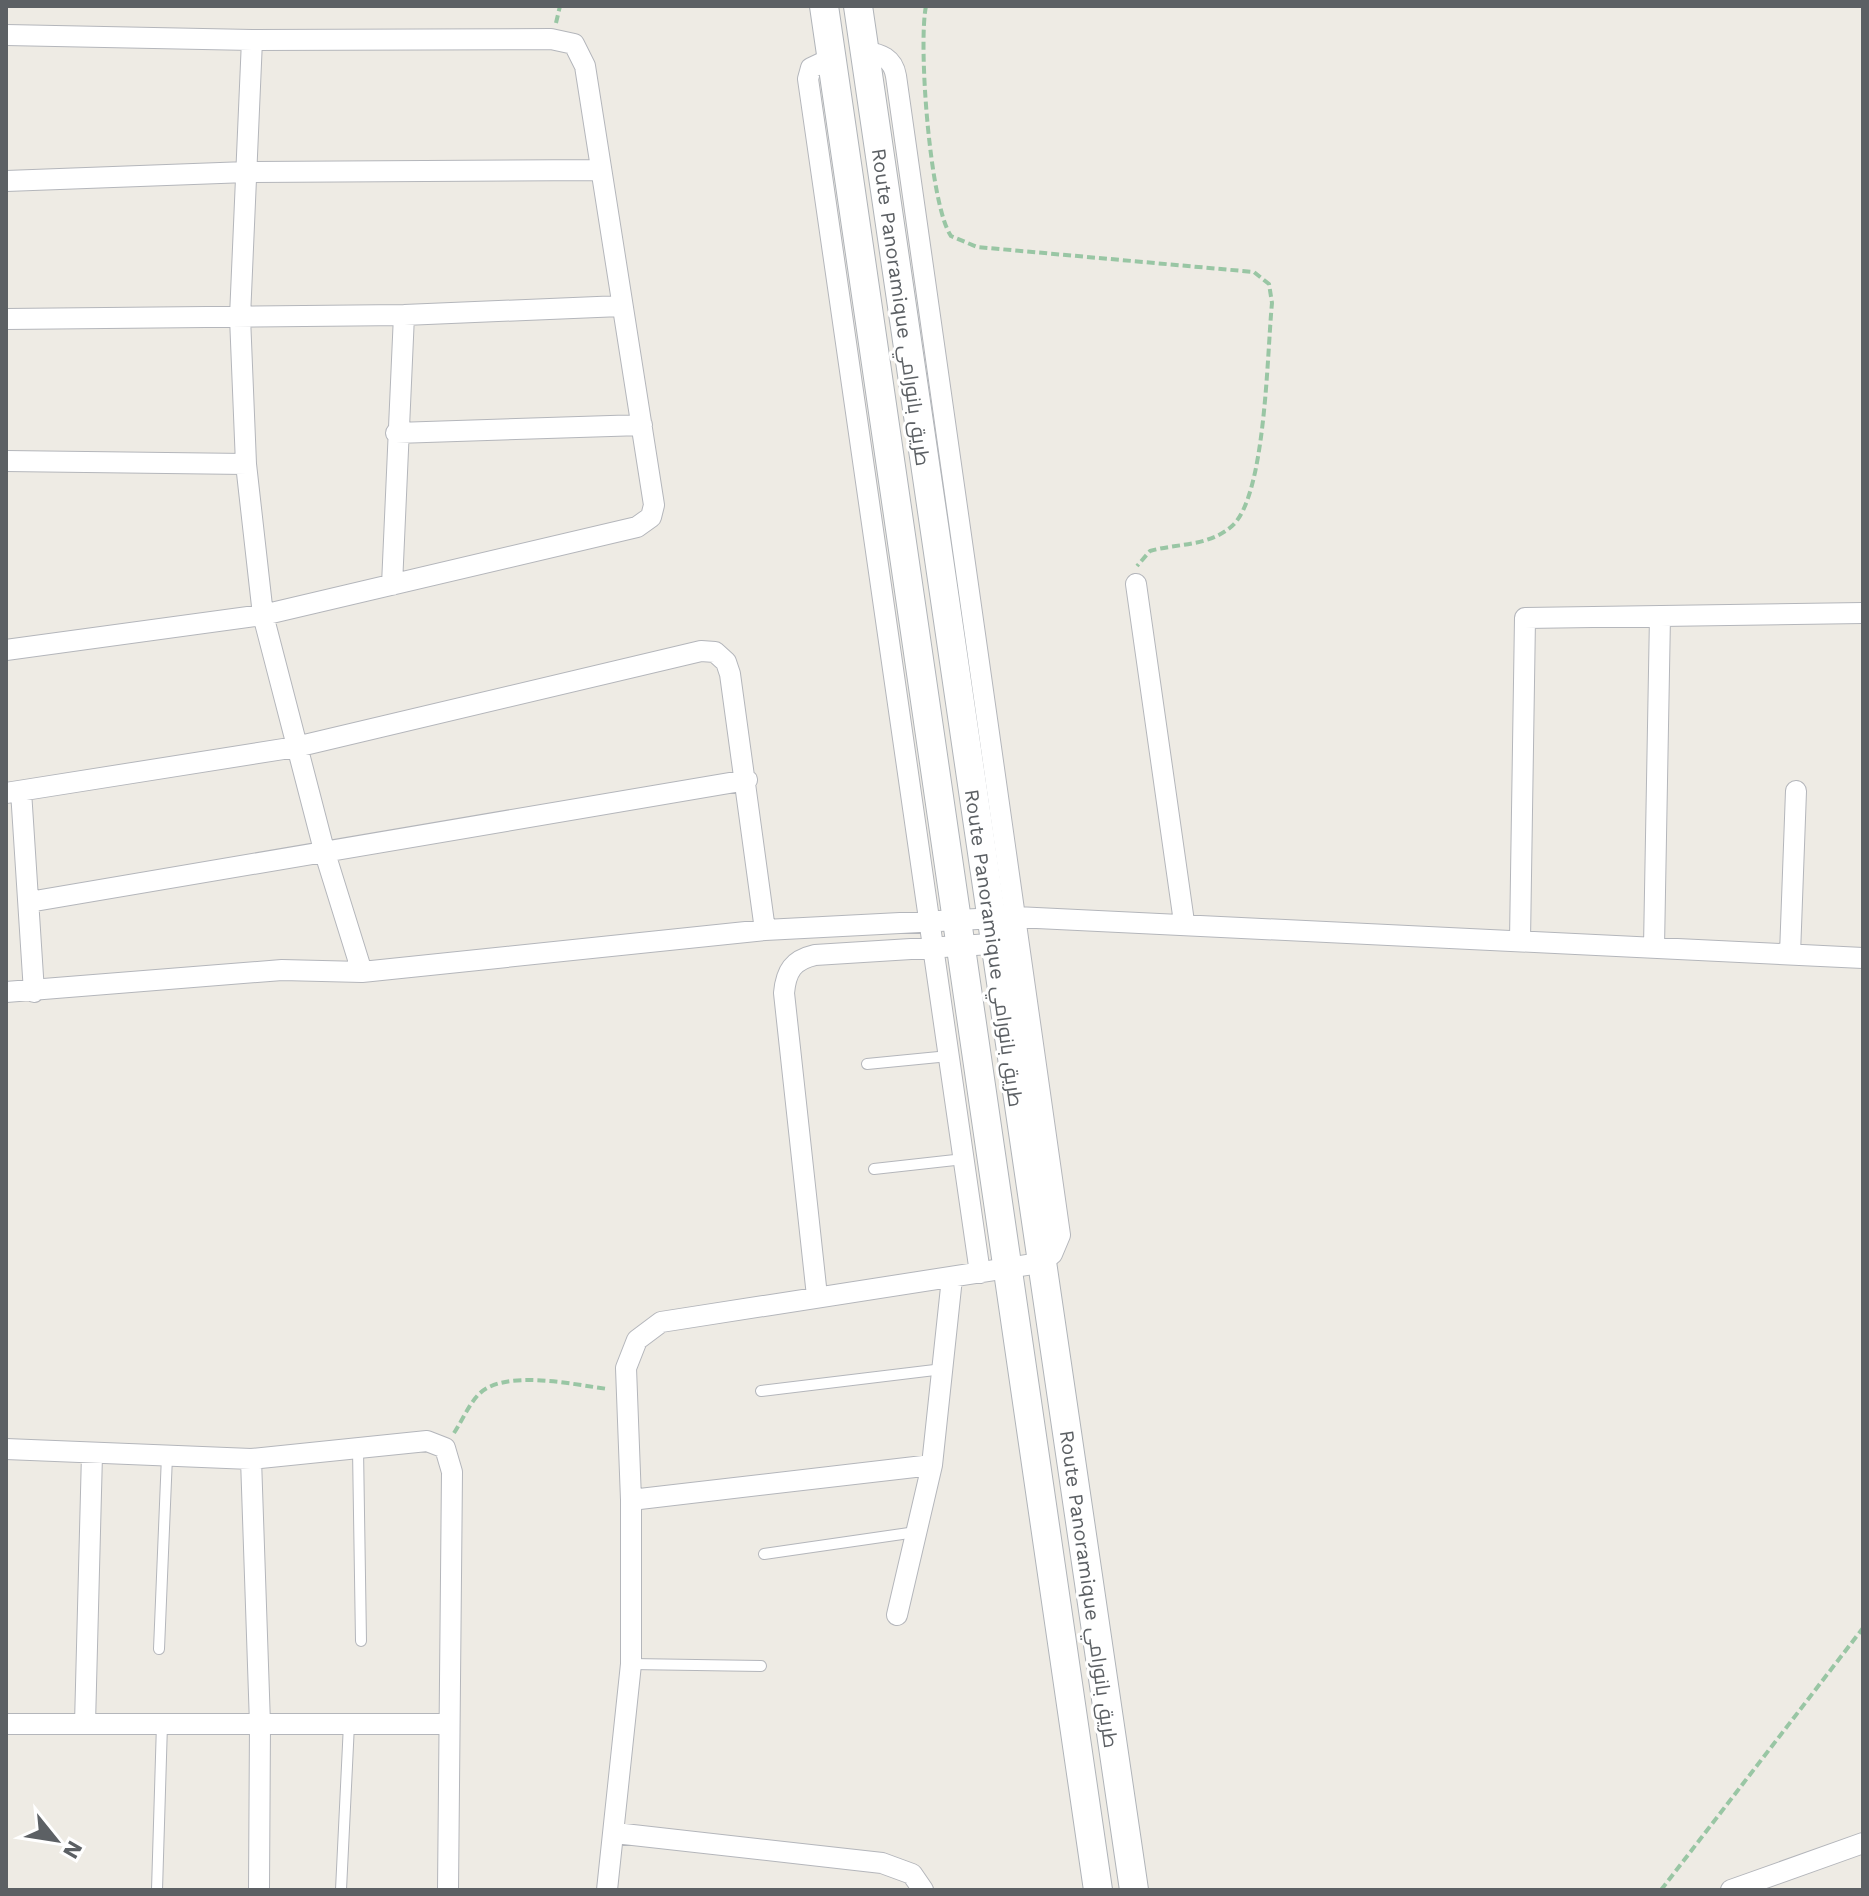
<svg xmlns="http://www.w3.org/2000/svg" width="1869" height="1896" viewBox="0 0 1869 1896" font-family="'Work Sans',Cairo,sans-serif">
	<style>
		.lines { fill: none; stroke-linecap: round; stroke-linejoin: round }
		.lane-casing { stroke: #b4b6bb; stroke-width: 12 }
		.street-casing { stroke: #b4b6bb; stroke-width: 22 }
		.secondary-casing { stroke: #b0b4b9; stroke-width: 30 }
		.path { stroke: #99c6a4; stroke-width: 4; stroke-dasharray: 8 4; stroke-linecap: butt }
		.lane { stroke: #fff; stroke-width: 10 }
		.street { stroke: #fff; stroke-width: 20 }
		.secondary { stroke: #fff; stroke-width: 28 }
		.labels { text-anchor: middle; stroke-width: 6; stroke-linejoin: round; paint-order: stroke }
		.street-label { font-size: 20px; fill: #5c6064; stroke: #fff }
	</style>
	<rect width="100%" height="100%" fill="#eeebe4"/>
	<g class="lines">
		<g class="lane-casing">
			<path id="lane" d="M867,1064L949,1056
				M874,1169L964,1159
				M761,1391L943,1369
				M358,1449L361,1641
				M764,1554L916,1532
				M159,1649L167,1456
				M631,1664L761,1666
				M157,1890L162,1724
				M341,1890L349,1724"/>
		</g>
		<g class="street-casing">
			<path id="street" d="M6,35L252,40L551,39L574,44L585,66L654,505L651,517L637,527L263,615L6,650
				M252,40L240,317L246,464L263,615L324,850L362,972
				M832,58L811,68L808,79L980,1273
				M6,181L247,172L599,170
				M6,319L404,315L621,306
				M396,433L642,425
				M6,461L246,464
				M1136,584L1184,922
				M392,585L404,315
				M21,791L34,992
				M6,793L296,747L701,651L715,652L726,662L730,674L765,930
				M29,902L747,780
				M1520,940L1525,618L1863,613
				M1654,947L1660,616
				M1790,954L1796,791
				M6,992L282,970L362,972L765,930L1016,917L1863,958
				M817,1296L784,993C786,971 793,960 815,955L1007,943
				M6,1449L251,1459L427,1441L445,1448L452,1472L448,1890
				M251,1459L260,1724L259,1890
				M631,1500L932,1465
				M897,1615L932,1465L952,1278
				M6,1724H449
				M85,1724L92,1454
				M615,1833L882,1863L912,1874L923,1890
				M607,1890L631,1664V1500L626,1368L637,1340L661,1322L1040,1263L1052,1254L1060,1235L896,76C893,58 881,54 864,51
				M1731,1890L1863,1843"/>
		</g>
		<g class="secondary-casing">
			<path id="secondary" d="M824,6L1098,1890
				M858,6L1134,1890"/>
		</g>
		<path class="path" d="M926,6C918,45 930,206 951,236L977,247L1254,272L1269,284L1272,303C1267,352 1266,496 1232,526C1208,547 1178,543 1150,551L1137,566
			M556,23L560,6
			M454,1433C462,1421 468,1406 478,1395C503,1368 575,1385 608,1389
			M1661,1890L1863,1628"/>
		<use href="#lane" class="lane"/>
		<use href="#street" class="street"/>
		<use href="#secondary" class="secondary"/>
	</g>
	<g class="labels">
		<g class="street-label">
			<text transform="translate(901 307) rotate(82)" y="7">Route Panoramique طريق بانورامي</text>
			<text transform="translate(994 948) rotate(82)" y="7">Route Panoramique طريق بانورامي</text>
			<text transform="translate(1089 1589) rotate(82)" y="7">Route Panoramique طريق بانورامي</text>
		</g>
	</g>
	<rect width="1869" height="1896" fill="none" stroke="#5c6064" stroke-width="16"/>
	<g transform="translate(56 1840) rotate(120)" stroke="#ffffff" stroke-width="6" paint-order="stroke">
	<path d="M0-6L14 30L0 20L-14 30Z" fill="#5c6064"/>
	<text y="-12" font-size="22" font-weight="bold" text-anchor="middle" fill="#5c6064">N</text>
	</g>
</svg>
